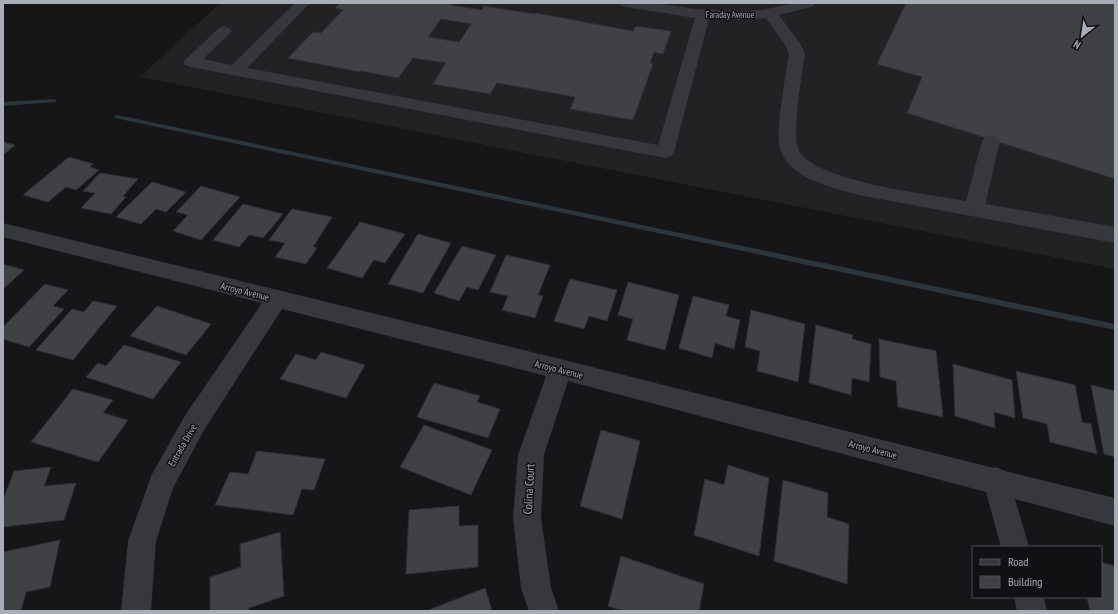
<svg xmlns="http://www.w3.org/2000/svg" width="1118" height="614" viewBox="0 0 1118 614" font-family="'PT Sans Narrow',sans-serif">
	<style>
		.built { fill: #222225 }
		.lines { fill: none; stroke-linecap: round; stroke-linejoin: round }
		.stream { fill: #2c353c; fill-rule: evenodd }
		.building { fill: #404145; stroke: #303034; fill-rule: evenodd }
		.minor { fill: #37383d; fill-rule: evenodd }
		.labels { text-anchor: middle; stroke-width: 3; stroke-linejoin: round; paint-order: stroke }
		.far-street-label { font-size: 9px; fill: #a8adb8; stroke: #111113 }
		.street-label { font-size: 10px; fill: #a8adb8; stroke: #111113 }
		.near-street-label { font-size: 12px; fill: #a8adb8; stroke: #111113 }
	</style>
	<rect width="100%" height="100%" fill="#161618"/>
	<path class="built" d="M220,3H1115V269L140,77Z"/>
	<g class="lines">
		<path class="stream" d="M54,99L56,100V102L3,106V102Z
			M117,115L1115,324V330L115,118L114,117Z"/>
	</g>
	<path class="building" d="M340,3H452L451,5L482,10L484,6L535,14L536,13L633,31L636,26L671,31L663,54L654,52L650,63L653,64L633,120L570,109L575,97L497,83L490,94L433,84L446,63L413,58L398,78L361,71L360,72L288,58L313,32L321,33L343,10L335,8ZM441,19L471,24L459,42L428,37Z
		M906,3H1115V179L907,113L922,77L877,64Z
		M3,142L15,145L3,155Z
		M69,157L93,164L90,167L99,170L76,190L66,187L48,202L23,195Z
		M100,173L138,179L123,196L126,197L111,214L81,208L95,193L83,191Z
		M152,182L186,192L166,212L156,209L141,224L116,217Z
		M201,186L240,197L201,240L173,231L188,215L176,212Z
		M243,204L283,214L263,238L249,235L239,247L213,240Z
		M292,209L332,217L313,247L317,248L306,264L275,257L285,243L269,240Z
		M360,222L405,234L385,263L374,260L362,278L327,268Z
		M418,234L451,243L423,293L388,284Z
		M462,246L496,255L478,290L467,287L459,301L434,293Z
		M506,255L550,265L538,295L543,296L535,318L502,310L508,296L490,292Z
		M3,264L24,270L3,289Z
		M570,279L617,290L607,321L589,316L584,329L554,321Z
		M628,282L679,295L665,350L627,340L633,319L618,315Z
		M45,284L68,290L53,306L64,309L29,347L3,339V327Z
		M693,296L729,305L726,316L740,320L734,349L715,343L712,358L679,348Z
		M93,301L117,306L73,360L36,350L72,309L84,312Z
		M157,306L211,324L186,355L130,336Z
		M751,310L805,324L798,382L757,371L760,351L745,347Z
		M816,325L853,335L852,339L871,344L869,382L852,378L851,395L809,383Z
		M879,339L936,351L943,417L898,407L896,381L880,377Z
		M124,345L181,362L153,399L86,377L98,363L106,366Z
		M321,352L365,365L346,398L280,379L296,354L316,360Z
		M953,364L1012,380L1015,418L994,412L995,428L955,416Z
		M1016,371L1075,385L1082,422L1091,424L1097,454L1050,442L1047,424L1023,418Z
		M434,383L480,396L477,402L500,409L488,438L417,417Z
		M1091,385L1115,391V457L1104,454Z
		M73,389L113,400L103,413L128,420L98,462L31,442Z
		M424,425L492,450L471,495L400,467Z
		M601,430L640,441L622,519L580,506Z
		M257,451L325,459L314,490L302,489L293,515L215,505L230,472L248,474Z
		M728,465L769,478L759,556L694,535L705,479L724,485Z
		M51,467L44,486L76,483L64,520L3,527V500L14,471Z
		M783,480L828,493L827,517L849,524L847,584L774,561Z
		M459,506V526L478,525V567L406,574L409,510Z
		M280,532L284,596L249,608V611H210V577L241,567L240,544Z
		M60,540L50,587L26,592L21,611H3V552Z
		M621,556L704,584L699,611H623L608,606Z
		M1101,562L1115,566V611H1090L1087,597H1101Z
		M485,588L492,611H426Z"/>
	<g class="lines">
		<path class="minor" d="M295,3H310L247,68L658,145L695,18L627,7L622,6L620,3H654L696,9L741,11L763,10L794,3H816L814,6L779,15L801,45L805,54C802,74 792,131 798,148C808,181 934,195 966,201L982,141L985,137L991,135L997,137L1000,141L986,201V204L1115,227V243L859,195C841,190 821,185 804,176C794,170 783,160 780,149C775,132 786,74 789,54L785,45L766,18L741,20L709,19L674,152L671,156L665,158L191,67L185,65L183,62L219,28L224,26L229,28L232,31L203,59L232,65Z
			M3,223L560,359L994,468L996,467L1005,471L1115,498V526L1015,499L1029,547H1001L986,492L568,381L544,455L541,518L551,588L559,611H529L521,588L513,518L518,455L546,376L282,309L204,430L173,488L156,541L151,611H121L128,541L152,474L186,414L262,303L3,237Z
			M1014,597H1044L1047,611H1017Z"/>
	</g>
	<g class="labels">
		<g class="far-street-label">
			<text x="730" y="18">Faraday Avenue</text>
		</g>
		<g class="street-label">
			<text transform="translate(245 291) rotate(14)" y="4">Arroyo Avenue</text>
			<text transform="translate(559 369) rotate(14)" y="4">Arroyo Avenue</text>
			<text transform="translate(182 445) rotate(-60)" y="4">Entrada Drive</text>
			<text transform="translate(873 449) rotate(14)" y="4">Arroyo Avenue</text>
		</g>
		<g class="near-street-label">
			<text transform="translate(529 489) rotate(-87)" y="4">Colina Court</text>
		</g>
	</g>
	<rect width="1118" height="614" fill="none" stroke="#a8adb8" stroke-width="8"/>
	<rect x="972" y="546" width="130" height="52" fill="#111113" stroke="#4d4f55"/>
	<rect x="980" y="559" width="20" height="6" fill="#37383d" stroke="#4d4f55"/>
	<text x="1008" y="566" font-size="12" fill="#a8adb8">Road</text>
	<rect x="980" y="576" width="20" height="12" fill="#404145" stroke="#4d4f55"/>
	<text x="1008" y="586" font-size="12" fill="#a8adb8">Building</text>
	<g transform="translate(1082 36) rotate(210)" stroke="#111113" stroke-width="3" paint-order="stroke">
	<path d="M0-3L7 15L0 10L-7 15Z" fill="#a8adb8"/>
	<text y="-6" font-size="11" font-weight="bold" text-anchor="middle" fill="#a8adb8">N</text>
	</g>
</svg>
